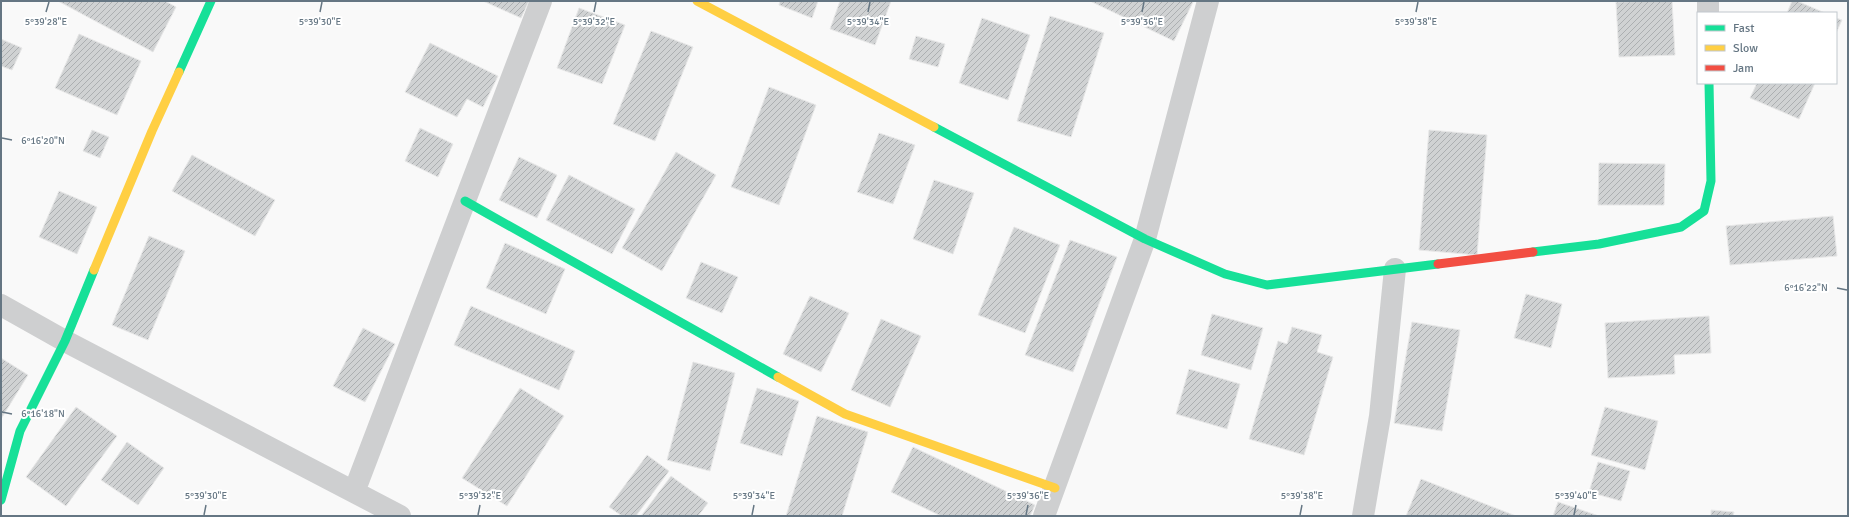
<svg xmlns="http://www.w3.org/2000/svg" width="1849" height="517" viewBox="0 0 1849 517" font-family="Signika,sans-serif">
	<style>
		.building { fill: url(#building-hatch); stroke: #e8e8e8 }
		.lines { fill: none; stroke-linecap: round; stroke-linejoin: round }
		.street { stroke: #cecfd0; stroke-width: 22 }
		.fast { stroke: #16e098; stroke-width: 9 }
		.slow { stroke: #ffcf43; stroke-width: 9 }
		.jam { stroke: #f24e42; stroke-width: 9 }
		.ticks { fill: none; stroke: #657683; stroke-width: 1.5 }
		.ticks-label { font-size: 10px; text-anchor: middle; fill: #657683; stroke: #fff; stroke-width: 4; stroke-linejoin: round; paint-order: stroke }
	</style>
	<defs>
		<pattern id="building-hatch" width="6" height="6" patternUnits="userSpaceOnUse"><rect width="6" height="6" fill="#d0d2d3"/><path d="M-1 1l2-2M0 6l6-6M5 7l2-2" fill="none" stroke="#acafb1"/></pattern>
	</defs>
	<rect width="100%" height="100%" fill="#f9f9f9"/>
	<path class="building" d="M58,1H165L176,7L153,52Z
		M483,1H529L521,18Z
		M780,1H818L812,18L779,5Z
		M840,1H891L875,45L830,29Z
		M1090,1H1191L1193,2L1174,41Z
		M1672,1L1675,55L1619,57L1616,2Z
		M1792,1H1797L1825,13H1787Z
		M579,8L625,25L602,84L557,68Z
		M1050,16L1104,33L1071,137L1017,121Z
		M982,18L1030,35L1008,100L959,83Z
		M1836,18L1842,20L1836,33Z
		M651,31L693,47L655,141L613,124Z
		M79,34L141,61L117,115L55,88Z
		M916,36L945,44L938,67L909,59Z
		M1,39L22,48L12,70L1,66Z
		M430,43L498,76L483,107L467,99L457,117L405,92Z
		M1757,83H1815L1799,119L1750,98Z
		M769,87L816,105L779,205L731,187Z
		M420,128L453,144L438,177L405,161Z
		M92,130L109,137L100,158L83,151Z
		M1429,130L1487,135L1477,255L1419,250Z
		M879,133L915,145L893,204L857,192Z
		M676,152L716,175L662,271L622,248Z
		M192,155L275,200L255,236L172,191Z
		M519,157L557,175L537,218L499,200Z
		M1599,163L1665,164L1664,205H1598Z
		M569,175L635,209L612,254L546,220Z
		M934,180L974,193L953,254L913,239Z
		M59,191L97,207L77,254L39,237Z
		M1833,216L1837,256L1730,265L1726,226Z
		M1014,227L1060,245L1025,333L978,315Z
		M149,236L185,251L148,340L112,325Z
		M1070,240L1117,257L1073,372L1025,355Z
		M505,243L565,269L546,314L486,288Z
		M701,262L738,277L722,313L686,298Z
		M1526,294L1562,304L1551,348L1514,338Z
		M810,296L849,313L821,372L783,354Z
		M471,306L575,351L559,390L454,345Z
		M1212,314L1263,328L1251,370L1201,355Z
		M1709,316L1711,353L1674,355L1675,374L1608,378L1605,323Z
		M881,319L921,336L890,407L851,390Z
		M1412,322L1460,330L1442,431L1394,423Z
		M1292,327L1322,335L1317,352L1333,357L1304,455L1249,439L1278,341L1287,344Z
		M363,328L395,344L365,402L333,386Z
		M1,358L28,375L1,419Z
		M693,362L735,373L710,471L667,460Z
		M1189,369L1240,384L1227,429L1176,414Z
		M520,388L564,416L507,506L462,478Z
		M757,388L799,401L782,456L740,443Z
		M76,407L117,436L66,506L26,477Z
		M1605,407L1658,421L1645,470L1591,455Z
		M817,416L868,432L842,516H786Z
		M127,442L164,468L138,505L101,480Z
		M913,447L1035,505L1030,516H941L891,492Z
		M647,455L669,471L636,516H622L609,507Z
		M1598,462L1630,471L1621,501L1589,492Z
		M671,476L708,503L698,516H641Z
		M1421,479L1516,516H1406Z
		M1558,502L1599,516H1553Z
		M1711,510L1734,512L1733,516H1711Z"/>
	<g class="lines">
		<path class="street" d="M1708,1V13
			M1,305L65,341L400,516
			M354,492L541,1
			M1044,516L1145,239L1208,1
			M1363,516L1380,416L1395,269"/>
		<path class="fast" d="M179,72L211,1
			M934,127L1145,239L1225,274L1267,285L1438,264
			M465,201L778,377
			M1533,252L1599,244L1681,227L1704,211L1711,181L1709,83
			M1,500L20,431L65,341L94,270"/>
		<path class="slow" d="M697,1L934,127
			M94,270L152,131L179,72
			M778,377L845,414L1055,488"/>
		<path class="jam" d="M1438,264L1533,252"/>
	</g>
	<path class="ticks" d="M46,12L49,2M320,12L322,2M594,12L596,2M868,12L870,2M1142,12L1144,2M1416,12L1418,2M2,138L12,140M1837,288L1847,290M2,412L12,414M204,515L206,505M478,515L480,505M752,515L754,505M1026,515L1028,505M1300,515L1302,505M1574,515L1576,505"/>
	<g class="ticks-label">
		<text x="46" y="25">5°39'28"E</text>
		<text x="320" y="25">5°39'30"E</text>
		<text x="594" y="25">5°39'32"E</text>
		<text x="1142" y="25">5°39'36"E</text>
		<text x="1416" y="25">5°39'38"E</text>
		<text x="868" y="25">5°39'34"E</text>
		<text x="43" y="144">6°16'20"N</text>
		<text x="1806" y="291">6°16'22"N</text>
		<text x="43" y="417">6°16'18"N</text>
		<text x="206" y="499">5°39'30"E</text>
		<text x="480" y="499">5°39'32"E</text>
		<text x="754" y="499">5°39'34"E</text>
		<text x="1028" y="499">5°39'36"E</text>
		<text x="1302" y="499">5°39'38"E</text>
		<text x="1576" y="499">5°39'40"E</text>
	</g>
	<rect width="1849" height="517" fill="none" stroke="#657683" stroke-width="4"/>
	<rect x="1697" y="12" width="140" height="72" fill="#ffffff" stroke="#c1c8cd"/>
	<rect x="1705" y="25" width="20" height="6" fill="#16e098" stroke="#c1c8cd"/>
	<text x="1733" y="32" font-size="12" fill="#657683">Fast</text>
	<rect x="1705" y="45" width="20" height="6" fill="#ffcf43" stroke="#c1c8cd"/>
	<text x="1733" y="52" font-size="12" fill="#657683">Slow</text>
	<rect x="1705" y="65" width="20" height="6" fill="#f24e42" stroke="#c1c8cd"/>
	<text x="1733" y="72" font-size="12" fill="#657683">Jam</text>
</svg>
